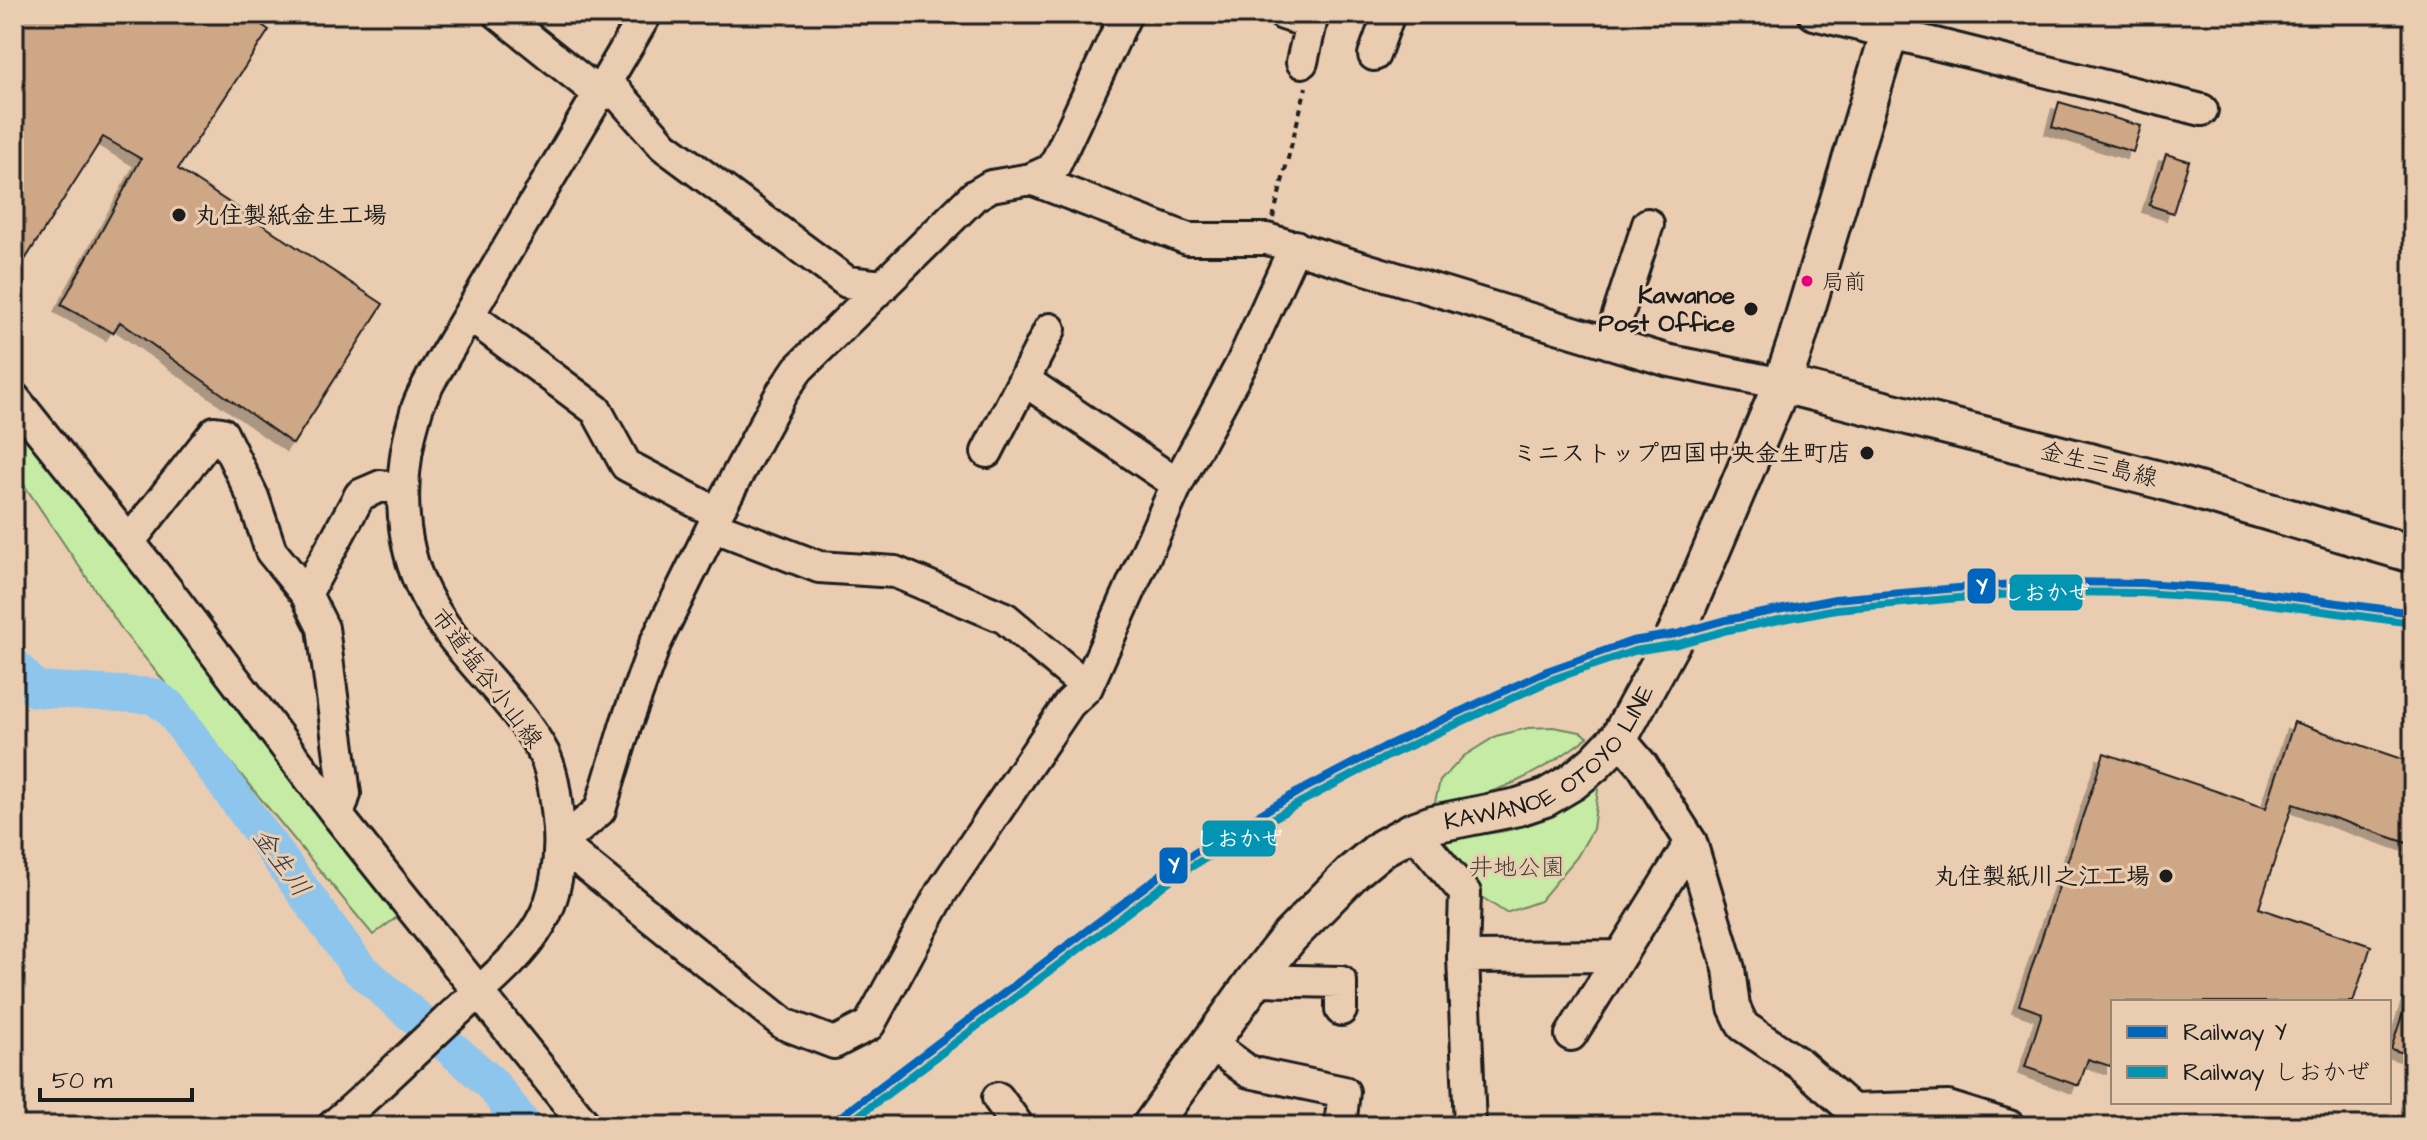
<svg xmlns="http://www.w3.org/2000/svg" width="2427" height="1140" viewBox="0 0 2427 1140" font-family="'Architects Daughter','Klee One',sans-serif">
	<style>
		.green { fill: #c6eba5; stroke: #718460; stroke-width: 2 }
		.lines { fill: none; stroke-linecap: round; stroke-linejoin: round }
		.river { stroke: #8ec5ec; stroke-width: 36 }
		.building { fill: #cea787; stroke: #1c1c1c; stroke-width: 2; filter: url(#shadow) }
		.minor-casing { stroke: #1c1c1c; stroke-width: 36 }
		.major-casing { stroke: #1c1c1c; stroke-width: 42 }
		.path { stroke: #1c1c1c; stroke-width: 4; stroke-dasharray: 6 6; stroke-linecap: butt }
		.minor { stroke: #eacdb1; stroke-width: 30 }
		.major { stroke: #eacdb1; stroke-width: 36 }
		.rail-1-casing { stroke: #eacdb1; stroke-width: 14 }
		.rail-2-casing { stroke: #eacdb1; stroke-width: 14 }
		.rail-1 { stroke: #0065bd; stroke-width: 8 }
		.rail-2 { stroke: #0494b3; stroke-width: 8 }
		.poi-dot { fill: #1c1c1c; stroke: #eacdb1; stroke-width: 3 }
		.bus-dot { fill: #e5007d; stroke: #eacdb1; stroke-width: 3 }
		.labels { text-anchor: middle; stroke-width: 6; stroke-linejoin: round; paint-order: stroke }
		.bus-label { font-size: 22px; fill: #1c1c1c; stroke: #eacdb1; text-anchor: start }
		.poi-label { font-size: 24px; font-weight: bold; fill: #1c1c1c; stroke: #eacdb1; text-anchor: end }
		.street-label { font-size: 24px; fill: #1c1c1c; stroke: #eacdb1 }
		.park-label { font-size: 24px; fill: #3e4537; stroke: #eacdb1 }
		.water-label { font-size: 26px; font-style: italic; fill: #333e46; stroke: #eacdb1 }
		.line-badge { stroke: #eacdb1; stroke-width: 3 }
		.badge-label { font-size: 22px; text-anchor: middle; font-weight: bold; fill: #fff }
	</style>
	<defs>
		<filter id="shadow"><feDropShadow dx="-7" dy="7" stdDeviation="0" flood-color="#0004"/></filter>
	</defs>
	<rect width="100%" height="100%" fill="#eacdb1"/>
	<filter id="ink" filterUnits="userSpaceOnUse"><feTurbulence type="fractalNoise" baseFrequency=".0125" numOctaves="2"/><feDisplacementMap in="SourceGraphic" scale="16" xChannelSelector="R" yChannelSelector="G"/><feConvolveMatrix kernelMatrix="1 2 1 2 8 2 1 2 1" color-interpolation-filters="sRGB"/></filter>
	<g filter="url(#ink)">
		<path class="green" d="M14,416L405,911L373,935L125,634L14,470Z
			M1553,727L1580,732L1588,737C1536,776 1498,795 1434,806L1440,781L1464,756L1496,736L1528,728Z
			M1599,782L1593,829L1577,857L1540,901L1506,913L1474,892L1433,839C1463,836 1498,835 1527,825C1553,816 1577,798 1599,782Z"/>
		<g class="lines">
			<path class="river" d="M14,666L35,689L153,696L170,708L359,968L491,1083L524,1126"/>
		</g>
		<path class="building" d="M14,14H246L269,30L178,169L383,304L293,444L120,322L113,333L61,305L141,159L103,137L14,277Z
			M2059,102L2141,126L2133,152L2052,127Z
			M2166,154L2189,161L2173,213L2149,205Z
			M2294,722L2413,763V845L2293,804L2259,908L2371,946L2353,1002H2113V1067L2088,1059L2079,1086L2025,1067L2042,1013L2019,1005L2104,753L2266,808Z
			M2410,991H2413V1056L2391,1049Z"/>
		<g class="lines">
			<g class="minor-casing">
				<path id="minor" d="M499,14L599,94L617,93L664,146L847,282L883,286
					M1126,14L1053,169L1031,179L991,186L974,196L798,369L781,394L717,513L713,526L655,644L626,724L600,810L560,844L784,1024L834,1043L869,1025L941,893L1069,704L1087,687L1177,484L1242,363L1295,246
					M1283,14L1310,23
					M1814,14L2202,110
					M1374,55L1389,14
					M1302,62L1313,14
					M1031,179L1188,239H1267L1666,360L1782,384
					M469,315L596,410L626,465L717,513
					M1609,343L1648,224
					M1024,380L1177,484
					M14,398L165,587L338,816L586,1126
					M987,452L1050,329
					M713,526L819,567L895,572L1005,618L1087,687
					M129,542L215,432L222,433L253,497L271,551L306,594
					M1619,738L1642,765L1691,842L1729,969L1734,1007L1743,1026L1800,1064L1852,1110L1865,1126
					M338,816L345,794L323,628L306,594L360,495L381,486L403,489
					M1413,831L1465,893L1463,957L1470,1126
					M1463,957L1620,956
					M1255,980L1341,982V1010
					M1571,1035L1691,842
					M1210,1043L1249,1072L1344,1092L1340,1126
					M998,1098L1018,1126
					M1852,1110L1948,1107L2009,1126
					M333,1126C374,1091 413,1052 453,1015C483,987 519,960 540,924C556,898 561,860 559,830C557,807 554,774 544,754C512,694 455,654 425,594C397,539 398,470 416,412C419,400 426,389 431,379L646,14"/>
			</g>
			<g class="major-casing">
				<g id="major">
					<path d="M1782,384L2160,480L2413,554"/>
					<path id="s1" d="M1151,1126L1255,980L1290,936L1353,872L1382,848L1413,831L1433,824L1518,807L1545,798L1572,782L1595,763L1619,738L1676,634L1782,384L1796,343L1895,14"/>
				</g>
			</g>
			<path class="path" d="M1273,218L1306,87"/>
			<use href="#minor" class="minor"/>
			<use href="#major" class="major"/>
			<g class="rail-1-casing">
				<path id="rail-1" d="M828,1126L1171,867L1296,793L1384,747L1547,671L1632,641L1676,634L1726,620L1835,599L1980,586L2055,582L2142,583L2233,589L2413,613"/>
			</g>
			<g class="rail-2-casing">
				<path id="rail-2" d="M845,1126L1177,875L1301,802L1388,756L1551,680L1634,651L1678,644L1728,630L1836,609L1981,596L2055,592L2142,593L2232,599L2412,623"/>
			</g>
			<use href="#rail-1" class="rail-1"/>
			<use href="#rail-2" class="rail-2"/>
		</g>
	</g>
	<g class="poi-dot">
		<circle cx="179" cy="215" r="8"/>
		<circle cx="1751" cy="309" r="8"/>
		<circle cx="1867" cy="453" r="8"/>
		<circle cx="2166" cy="876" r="8"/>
	</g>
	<circle class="bus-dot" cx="1807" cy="281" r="7"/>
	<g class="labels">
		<g class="bus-label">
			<text x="1822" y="289">局前</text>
		</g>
		<g class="poi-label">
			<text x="195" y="223" text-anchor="start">丸住製紙金生工場</text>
			<text x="1735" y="303">Kawanoe<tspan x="1735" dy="28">Post Office</tspan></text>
			<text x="1851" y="461">ミニストップ四国中央金生町店</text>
			<text x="2150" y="884">丸住製紙川之江工場</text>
		</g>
		<g class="street-label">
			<text transform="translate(2099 464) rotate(14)" y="8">金生三島線</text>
			<text transform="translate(487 678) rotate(53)" y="8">市道塩谷小山線</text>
			<text dy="8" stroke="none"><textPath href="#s1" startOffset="560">KAWANOE OTOYO LINE</textPath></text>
		</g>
		<g class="park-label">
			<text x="1517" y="875">井地公園</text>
		</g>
		<g class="water-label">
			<text transform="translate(282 862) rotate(54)" y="9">金生川</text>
		</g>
	</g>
	<g class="line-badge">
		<rect x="1966" y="567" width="31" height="38" rx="8" fill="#0065bd"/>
		<rect x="2008" y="573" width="76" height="39" rx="8" fill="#0494b3"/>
		<rect x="1201" y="819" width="76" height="39" rx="8" fill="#0494b3"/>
		<rect x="1158" y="846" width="31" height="39" rx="8" fill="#0065bd"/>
	</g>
	<g class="badge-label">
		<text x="1982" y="594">Y</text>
		<text x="2046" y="600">しおかぜ</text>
		<text x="1239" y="846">しおかぜ</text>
		<text x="1174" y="873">Y</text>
	</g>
	<rect width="2427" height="1140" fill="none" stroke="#eacdb1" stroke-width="48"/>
	<rect x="24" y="24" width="2379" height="1092" fill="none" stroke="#1c1c1c" stroke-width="3" filter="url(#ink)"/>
	<rect x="2111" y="1000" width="280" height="104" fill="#eacdb1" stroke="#988675" stroke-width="2"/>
	<rect x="2127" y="1026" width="40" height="12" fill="#0065bd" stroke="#988675" stroke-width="2"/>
	<text x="2183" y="1040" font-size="24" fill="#1c1c1c">Railway Y</text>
	<rect x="2127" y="1066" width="40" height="12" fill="#0494b3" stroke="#988675" stroke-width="2"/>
	<text x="2183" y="1080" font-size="24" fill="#1c1c1c">Railway しおかぜ</text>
	<path d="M40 1088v12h152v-12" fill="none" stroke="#1c1c1c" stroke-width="4"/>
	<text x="52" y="1088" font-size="24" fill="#1c1c1c" stroke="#eacdb1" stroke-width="6" paint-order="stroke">50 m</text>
</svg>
